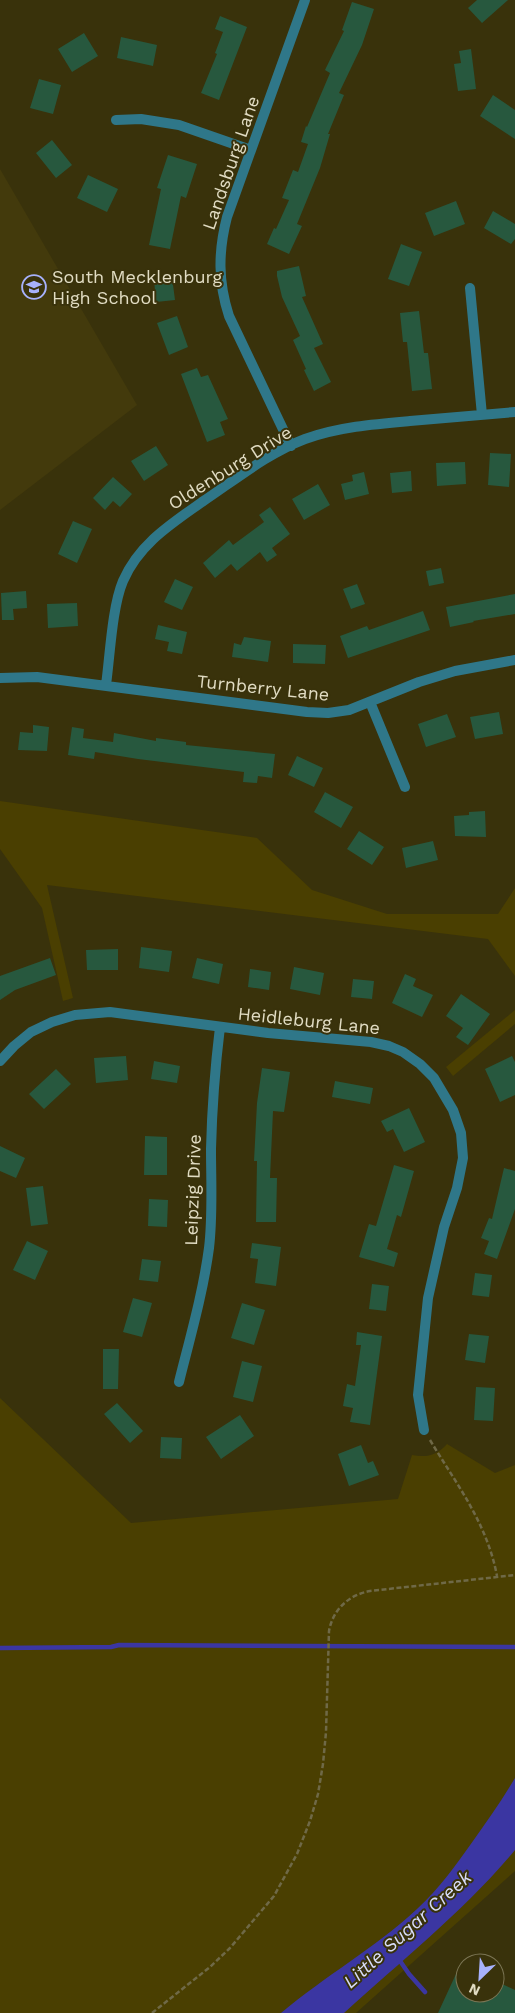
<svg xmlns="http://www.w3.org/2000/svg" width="515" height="2013" viewBox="0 0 515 2013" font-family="'Work Sans',sans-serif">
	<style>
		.built { fill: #433a0c }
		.green { fill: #4a3f01 }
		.water { fill: #3b36a2 }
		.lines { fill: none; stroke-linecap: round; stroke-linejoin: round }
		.stream { stroke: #3b36a2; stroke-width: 4.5 }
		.building { fill: #27583e }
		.path { stroke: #6f6947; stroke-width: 2.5; stroke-dasharray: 5 2.5; stroke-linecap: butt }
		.street { stroke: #2f7789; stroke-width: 10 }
		.labels { text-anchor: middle; stroke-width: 4; stroke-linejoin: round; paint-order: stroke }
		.street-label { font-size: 18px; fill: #e1dcc3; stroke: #39320b }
		.poi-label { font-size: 18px; fill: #e1dcc3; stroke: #39320b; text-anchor: start }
		.water-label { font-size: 19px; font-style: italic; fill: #d7dcf9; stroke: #39320b }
	</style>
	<rect width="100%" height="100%" fill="#39320b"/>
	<path class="built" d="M0,169L137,405L0,510Z"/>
	<path class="green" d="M0,801L257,838L312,890L387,914H498L515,888V976L488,939L47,885L73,998L63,1001L42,908L0,849Z
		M515,1010V1024L453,1076L446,1067Z
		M0,1398L131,1523L398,1499L412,1455C427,1458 437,1455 447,1444L495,1473L515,1465V1871L356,2013H0Z"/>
	<path class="water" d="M515,1778V1850C464,1911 402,1960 344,2013H281C325,1976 375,1948 417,1909C440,1888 455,1866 473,1841C488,1820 502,1800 515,1778Z"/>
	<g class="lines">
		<path class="stream" d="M0,1648L111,1647L119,1645L515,1647
			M398,1958L409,1974L425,1992"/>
	</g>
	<path class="building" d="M477,0H508L482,23L468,8Z
		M352,2L374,9L362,45L339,93L344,95L328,134H330L320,168L297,224L302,226L289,254L267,244L274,228L276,229L289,200L282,198L293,170L298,172L308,144L301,142L306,126L307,127L330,73L325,70L344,31L342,30Z
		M220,16L247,27L219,100L201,93L217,54L215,53L223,32L215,29Z
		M84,33L98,56L72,72L58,49Z
		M121,37L157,45L153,66L117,58Z
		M471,49L476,89L458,91L454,64L461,63L459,51Z
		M39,79L61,85L53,114L30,108Z
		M493,95L515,110V139L480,116Z
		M52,140L72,165L56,178L36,153Z
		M168,155L197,164L186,198L181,196L170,249L149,245L161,189L157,188Z
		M88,175L118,189L107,212L77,198Z
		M456,201L465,224L434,236L425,213Z
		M493,211L515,224V239L511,244L484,228Z
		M401,244L422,252L409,286L388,279Z
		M299,266L306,296L302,297L323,344L314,348L331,382L314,391L304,370L306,369L293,340L300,336L282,297L277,276V271Z
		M172,277L175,300L156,302L154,279Z
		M419,311L424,353H428L432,389L412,391L407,342H403L400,313Z
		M177,316L188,347L169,355L157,323Z
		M197,368L201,377L208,375L228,419L220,422L225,435L207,442L181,374Z
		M156,446L168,465L144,481L131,461Z
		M490,453L511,454L509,487L488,485Z
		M465,462L466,484L437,486L436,463Z
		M411,471L412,491L392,493L390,473Z
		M364,472L369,494L345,500L341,484L353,481L352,475Z
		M113,477L132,494L120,507L113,501L105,510L93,498Z
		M318,484L330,505L304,520L292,499Z
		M270,507L290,534L272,548L277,555L267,562L260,552L237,571L231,564L215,578L203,563L229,540L233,545L264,522L259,515Z
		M73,521L92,529L77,563L58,554Z
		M441,568L444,583L429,586L426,571Z
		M175,579L193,587L182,610L164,602Z
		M357,584L365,604L351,609L343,589Z
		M26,591L27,608L13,609L14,620H2L1,593Z
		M515,594V614L473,621L474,622L450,627L446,607Z
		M77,603L78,626L48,628L47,604Z
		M423,611L430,630L348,658L340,636L367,626L369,630Z
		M158,625L187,632L182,654L167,651L169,642L155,639Z
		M244,637L271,641L268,662L232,657L234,643L241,645Z
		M293,644L326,645L325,664L293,663Z
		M499,712L503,734L475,739L470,717Z
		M447,714L456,737L426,747L418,724Z
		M33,725L49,727L47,751L18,750L20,732L33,733Z
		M72,727L84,729L83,738L113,742L114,733L156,741V738L186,742V745L275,754L272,778L258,776L257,783L243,782L244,772L138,759L95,752L94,759L68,755Z
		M297,756L323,768L314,787L288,775Z
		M325,792L353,807L341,828L314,812Z
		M485,811L486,837L455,836L454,816L469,815V812Z
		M359,831L384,847L372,865L347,849Z
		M433,841L438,860L406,868L402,848Z
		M141,947L172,951L169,972L139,968Z
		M118,949V970H87L86,950Z
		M50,958L56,975L15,990L0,1000V976Z
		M197,958L223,964L219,984L192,978Z
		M294,967L324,973L320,995L290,989Z
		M250,969L271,972L269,990L248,987Z
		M405,974L416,979L413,986L433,995L422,1017L392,1003Z
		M353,979L374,981L372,999L351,997Z
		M461,994L490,1014L468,1045L456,1037L463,1028L446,1016Z
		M126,1056L128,1080L96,1083L94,1058Z
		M512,1056L515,1062V1095L500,1102L485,1069Z
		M154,1061L180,1066L177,1083L151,1079Z
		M262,1068L290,1072L284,1112L273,1111L270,1178H277L276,1222H256L257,1161H254L257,1103Z
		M56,1069L71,1084L44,1109L29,1094Z
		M335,1081L373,1088L370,1104L332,1097Z
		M409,1108L425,1142L404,1152L393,1129L387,1132L381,1121Z
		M145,1136L167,1137V1175H144Z
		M0,1146L25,1158L16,1178L0,1171Z
		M394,1165L414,1171L401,1217L397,1215L387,1249L398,1253L394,1267L359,1257L369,1224L376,1226Z
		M504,1168L515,1171V1209L497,1259L484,1254L489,1241L481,1238L489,1218L492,1219Z
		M43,1186L48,1224L31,1226L26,1188Z
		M149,1199L168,1200L167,1227L148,1226Z
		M27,1241L48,1251L35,1280L13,1270Z
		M252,1243L281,1247L276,1286L255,1283L258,1259L250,1258Z
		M142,1259L161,1261L158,1282L139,1280Z
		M475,1273L492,1275L489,1297L472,1295Z
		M372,1284L389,1286L386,1311L369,1309Z
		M133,1298L152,1303L142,1337L123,1332Z
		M242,1303L265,1310L254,1345L231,1338Z
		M357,1332L382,1336L370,1425L350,1422L353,1408L343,1406L347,1384L355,1386L361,1345H356Z
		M469,1334L489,1336L485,1363L465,1360Z
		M103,1349H119L118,1389H103Z
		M242,1361L262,1366L253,1402L233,1397Z
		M476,1387L495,1388L493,1421L474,1420Z
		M117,1403L143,1431L130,1443L104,1414Z
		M240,1415L254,1436L221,1459L206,1437Z
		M161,1437L182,1438L181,1459L160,1458Z
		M361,1445L368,1463L373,1461L379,1475L349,1486L338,1454Z
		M456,1974L465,1978V1993H495L500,1983L515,1990V2013H438Z"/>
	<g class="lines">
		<path class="path" d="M430,1440C457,1485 487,1523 497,1576
			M152,2013L210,1967L230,1948L274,1896L297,1854L310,1821L318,1794L323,1764L326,1732L329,1631C333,1609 349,1595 370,1591L515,1575"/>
		<path class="street" d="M116,120L141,119L179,125L251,150
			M470,288L482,415
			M291,446L229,316C218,282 218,252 227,217L305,0
			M0,678L37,677L307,712L328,713L349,710L419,682L455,671L515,660
			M106,685C110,656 112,607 123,581C139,544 171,524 202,502C235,480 268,453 305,439C338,427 375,424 410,421C445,418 480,415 515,412
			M370,702L405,787
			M0,1061L14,1046L31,1032L52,1022L75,1015L110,1012L268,1033L371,1042L389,1046L403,1052L420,1064L434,1078L453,1110L461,1133L463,1158L457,1188L444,1227L428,1298L418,1395L424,1430
			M179,1382C190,1338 203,1293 209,1248C213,1215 211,1182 211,1149C212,1108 215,1068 220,1027"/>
	</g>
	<defs>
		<g id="school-ring" transform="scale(1.25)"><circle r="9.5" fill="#39320b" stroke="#a7b1fc" stroke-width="1.5"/><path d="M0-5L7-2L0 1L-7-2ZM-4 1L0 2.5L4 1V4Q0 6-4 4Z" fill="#a7b1fc"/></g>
	</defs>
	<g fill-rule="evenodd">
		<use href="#school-ring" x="34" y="287"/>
	</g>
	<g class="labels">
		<g class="street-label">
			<text transform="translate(231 163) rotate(-71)" y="6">Landsburg Lane</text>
			<text transform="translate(230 468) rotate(-32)" y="6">Oldenburg Drive</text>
			<text transform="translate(263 688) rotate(6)" y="6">Turnberry Lane</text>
			<text transform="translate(309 1021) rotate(6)" y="6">Heidleburg Lane</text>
			<text transform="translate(193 1190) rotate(-88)" y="6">Leipzig Drive</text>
		</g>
		<g class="poi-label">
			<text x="52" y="283">South Mecklenburg<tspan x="52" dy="21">High School</tspan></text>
		</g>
		<g class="water-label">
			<text transform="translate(407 1929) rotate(-42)" y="7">Little Sugar Creek</text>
		</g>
	</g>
	<g transform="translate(480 1978) rotate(205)"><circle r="24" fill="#39320b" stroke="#7c7655"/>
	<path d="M0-4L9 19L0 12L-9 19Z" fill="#a7b1fc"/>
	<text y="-8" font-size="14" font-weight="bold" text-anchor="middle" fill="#e1dcc3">N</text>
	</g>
</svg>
